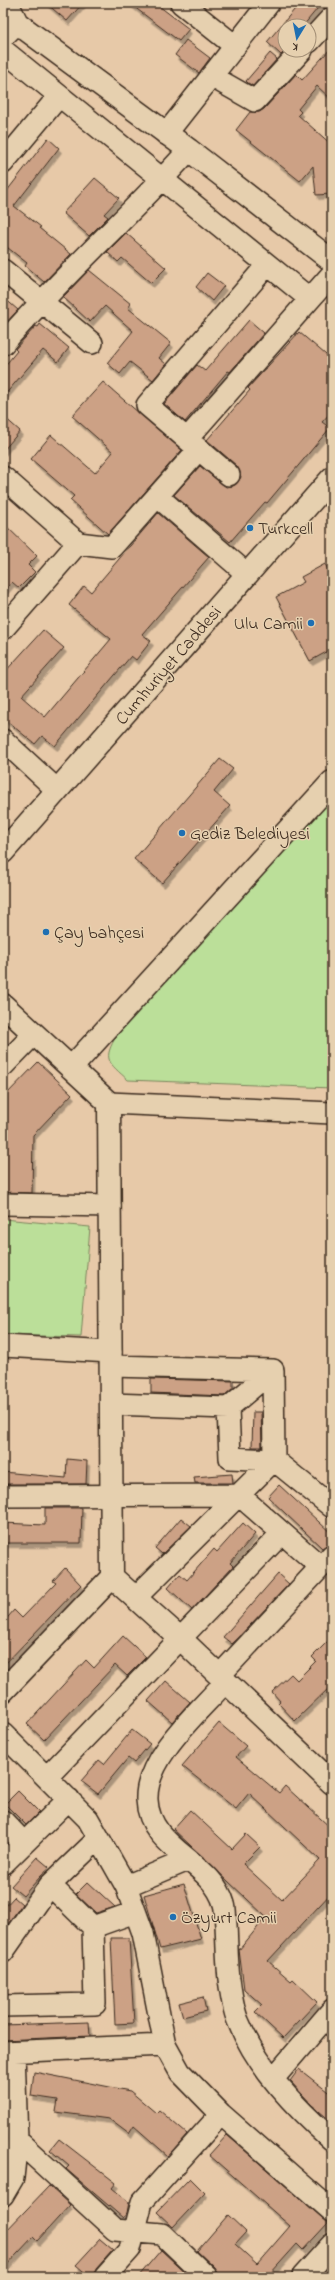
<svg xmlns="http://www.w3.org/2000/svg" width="335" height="2280" viewBox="0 0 335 2280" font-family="'Indie Flower',sans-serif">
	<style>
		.green { fill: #bbdf99; stroke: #7b845c }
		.building { fill: #cca185; stroke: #3b2a1e; filter: url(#shadow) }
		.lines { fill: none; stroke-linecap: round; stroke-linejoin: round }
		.street-casing { stroke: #3b2a1e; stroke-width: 24 }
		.secondary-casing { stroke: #3b2a1e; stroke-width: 25 }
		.street { stroke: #e6d0af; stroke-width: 21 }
		.secondary { stroke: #e6d0af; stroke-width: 22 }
		.poi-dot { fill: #1f6fb2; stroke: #e6d0af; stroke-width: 1.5 }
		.labels { text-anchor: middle; stroke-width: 3; stroke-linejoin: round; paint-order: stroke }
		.poi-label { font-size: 18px; fill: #3b2a1e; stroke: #e6d0af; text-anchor: start }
		.street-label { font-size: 18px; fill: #3b2a1e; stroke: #e6d0af }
	</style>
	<defs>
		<filter id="shadow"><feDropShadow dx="2.5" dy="4.5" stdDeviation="0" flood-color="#0004"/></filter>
	</defs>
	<rect width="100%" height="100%" fill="#e7c9a8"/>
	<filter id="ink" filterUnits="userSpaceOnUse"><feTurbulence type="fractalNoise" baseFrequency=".025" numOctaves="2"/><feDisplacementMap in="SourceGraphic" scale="8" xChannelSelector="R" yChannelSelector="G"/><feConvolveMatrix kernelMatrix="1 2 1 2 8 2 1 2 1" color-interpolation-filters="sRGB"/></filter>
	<g filter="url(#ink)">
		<path class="green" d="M332,799V1088L128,1080C108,1062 102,1060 117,1035Z
			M3,1219L90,1227L81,1337L3,1335Z"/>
		<path class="building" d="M46,3H83L67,21Z
			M129,3H155L189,29L179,41Z
			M300,3H322L303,26H285V51L281,55L267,42Z
			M186,40L210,58L199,73L175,55Z
			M332,47V100L317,86L298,109L301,112L298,115L332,145V194L316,195L313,166L300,181L236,130L250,112H259L264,109L296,74L302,80Z
			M270,53L277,59L253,86L248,83L246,81Z
			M48,138L59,148L14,206L41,227L39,228L71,254L44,282L25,266L27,263L3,244V196Z
			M95,178L119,198L104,214L108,217L89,236L63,213Z
			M126,233L166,268L151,283L122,258L118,262L107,252Z
			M89,270L131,304L128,308L171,343L159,358L166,364L153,380L130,362L120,374L107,363L133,331L105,306L90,322L63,297Z
			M207,273L224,286L212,301L196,287Z
			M3,297L18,310L3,326Z
			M249,320L264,333L230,372L228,371L185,422L164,404L197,365L205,371Z
			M40,324L69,348L58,362L43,350L3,397V368L17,351L15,349L36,326L38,327Z
			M299,332L332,360V411L322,422L330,428L267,503L265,502L230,542L174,495L200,466L226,487L233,486L238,482L241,477L237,466L207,440L250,390L248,388Z
			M103,382L182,450L108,534L70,500L74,496L31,459L51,435L95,473L113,452L72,416Z
			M3,416L20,431L3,451Z
			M158,513L209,557L142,634L151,641L136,660L131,656L55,746L42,736L35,744L3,718V674L43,630L64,648L21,696L45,717L111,639L69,605L84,586L91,592Z
			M3,523L37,556L28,565L35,572L19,588L12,582L3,592Z
			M325,564L332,577V649L310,661L276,597L304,582L301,577Z
			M220,759L233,769L214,792L230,806L162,883L134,859Z
			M38,1062L72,1094L33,1135L32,1193L3,1192V1098Z
			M151,1379L233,1381V1388L224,1396L151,1393Z
			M253,1412H261L262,1447H252Z
			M67,1459L87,1461L86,1484H3V1472L66,1478Z
			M232,1474L233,1483H195L194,1477Z
			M279,1485L332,1534V1543L322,1548L268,1497Z
			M45,1508H82L81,1543H3V1523L45,1525Z
			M181,1518L191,1526L162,1554L155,1548Z
			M243,1523L255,1534L230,1563L233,1566L192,1610L168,1588L180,1574L187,1580L214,1549L217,1552Z
			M65,1568L81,1585L3,1666V1623L14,1610L22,1618L56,1583L53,1581Z
			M278,1574L289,1584L232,1644L223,1637Z
			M123,1636L146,1657L127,1676L115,1665L44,1740L27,1724L86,1660L94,1668Z
			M332,1637V1685L295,1721L278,1703L280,1701L272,1692L291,1674L297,1680L316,1661L312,1657Z
			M166,1681L190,1702L172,1722L148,1701Z
			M219,1723L246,1746L236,1757L279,1793L285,1786L332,1829V1892L268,1961L291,1981L293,1979L317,2002L283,2038L255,2012L262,2005L244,1989L239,1950L266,1917L173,1829L190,1810L232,1849L246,1834L260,1847L243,1864L282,1900L320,1860L249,1793L236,1809L182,1766Z
			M132,1730L150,1744L134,1763L128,1758L98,1794L81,1781L99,1760L104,1764Z
			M18,1791L39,1812L26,1825L5,1804Z
			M37,1857L49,1867L23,1896L11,1886Z
			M88,1882L115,1907L96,1913L76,1894Z
			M184,1884L201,1939L160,1949L144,1895Z
			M14,1897L22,1904L3,1931V1909Z
			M111,1938H129L134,2023L115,2024Z
			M203,1997L206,2011L183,2017L179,2003Z
			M89,2022L90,2036L3,2040V2025Z
			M299,2069L332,2095V2122L313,2106L290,2081Z
			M34,2072L130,2091L156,2113L159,2110L187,2134L168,2156L134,2126L129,2134L109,2119L56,2112L58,2100L31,2096Z
			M227,2135L328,2223L303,2250L297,2244L270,2274L273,2277H219L215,2268L197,2251L228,2215L246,2232L235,2244L257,2264L290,2226L209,2155Z
			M59,2139L116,2183L112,2188L129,2202L127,2213L123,2218L66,2169L69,2166L50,2150Z
			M190,2178L205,2193L173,2227L157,2212Z
			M49,2186L70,2205L37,2241L33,2237L3,2269V2234Z
			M100,2239L113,2250L96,2269L93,2277H90L76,2265Z
			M161,2250L190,2277H138Z"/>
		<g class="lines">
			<g class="street-casing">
				<path id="street" d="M181,3L235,46
					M3,37L17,23
					M309,42L332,17
					M3,50L310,299
					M211,76L255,101L302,50
					M166,134L269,3
					M3,163L59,96
					M3,270L92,343
					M3,344C62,276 129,217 189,150
					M187,439L332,274
					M229,475L147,405L267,265
					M3,477L78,543L112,547L199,449
					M157,496L247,574
					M3,629L78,543
					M3,740L57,790
					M3,1066L34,1034
					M109,1103L332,1113
					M3,1204L110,1206
					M3,1346L111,1352
					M111,1366L273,1370L274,1460L332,1507
					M111,1404L228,1408L273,1370
					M228,1408L230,1458L274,1460
					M3,1496L239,1495L321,1567
					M135,1598L274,1460
					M219,1676L332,1555
					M225,1682C199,1712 145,1757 147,1800C149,1849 212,1861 224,1904C226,1910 225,1918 226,1925C227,1943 227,1961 229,1979C231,1993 233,2011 239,2023C258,2069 296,2108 332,2140
					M3,1734L88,1819L126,1886L143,1933L165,2045L180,2072L221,2114L332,2211
					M48,1776L282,1533
					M3,1821L24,1843
					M3,1864L69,1799
					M126,1886L188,1860
					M93,1927L135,1912
					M3,1952L50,1885L99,1838
					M3,2006L95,2004L93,1927L50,1885
					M3,2052L165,2045
					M273,2079L332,2010
					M17,2140L115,2230L162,2234L207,2277
					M3,2195L13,2178L17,2140L14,2052
					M105,2277L130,2249L142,2202L221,2114"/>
			</g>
			<g class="secondary-casing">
				<path id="secondary" d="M7,3L17,23L189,150L332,261
					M3,852L332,478
					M3,1005L109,1103L112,1577L181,1639L332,1783
					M71,1068L332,782
					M3,1691L112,1577
					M303,2277L332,2245"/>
			</g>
			<use href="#street" class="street"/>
			<use href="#secondary" class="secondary"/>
		</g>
	</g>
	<g class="poi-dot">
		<circle cx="250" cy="528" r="4"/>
		<circle cx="311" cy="623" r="4"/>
		<circle cx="182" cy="833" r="4"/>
		<circle cx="46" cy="932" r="4"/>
		<circle cx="173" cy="1917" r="4"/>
	</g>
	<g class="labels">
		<g class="poi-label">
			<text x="258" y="534">Turkcell</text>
			<text x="303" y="629" text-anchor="end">Ulu Camii</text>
			<text x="190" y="839">Gediz Belediyesi</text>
			<text x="54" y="938">Çay bahçesi</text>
			<text x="181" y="1923">Özyurt Camii</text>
		</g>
		<g class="street-label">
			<text transform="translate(168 665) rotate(-49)" y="6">Cumhuriyet Caddesi</text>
		</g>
	</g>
	<rect width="335" height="2280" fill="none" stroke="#e6d0af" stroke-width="16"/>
	<rect x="8" y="8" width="319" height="2264" fill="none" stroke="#3b2a1e" stroke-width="1.5" filter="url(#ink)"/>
	<g transform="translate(297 38) rotate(190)"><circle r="19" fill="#e6d0af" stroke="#a28e75"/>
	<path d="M0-3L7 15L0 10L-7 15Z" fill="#1f6fb2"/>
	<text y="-6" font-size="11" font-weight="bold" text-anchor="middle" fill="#3b2a1e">K</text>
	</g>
</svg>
